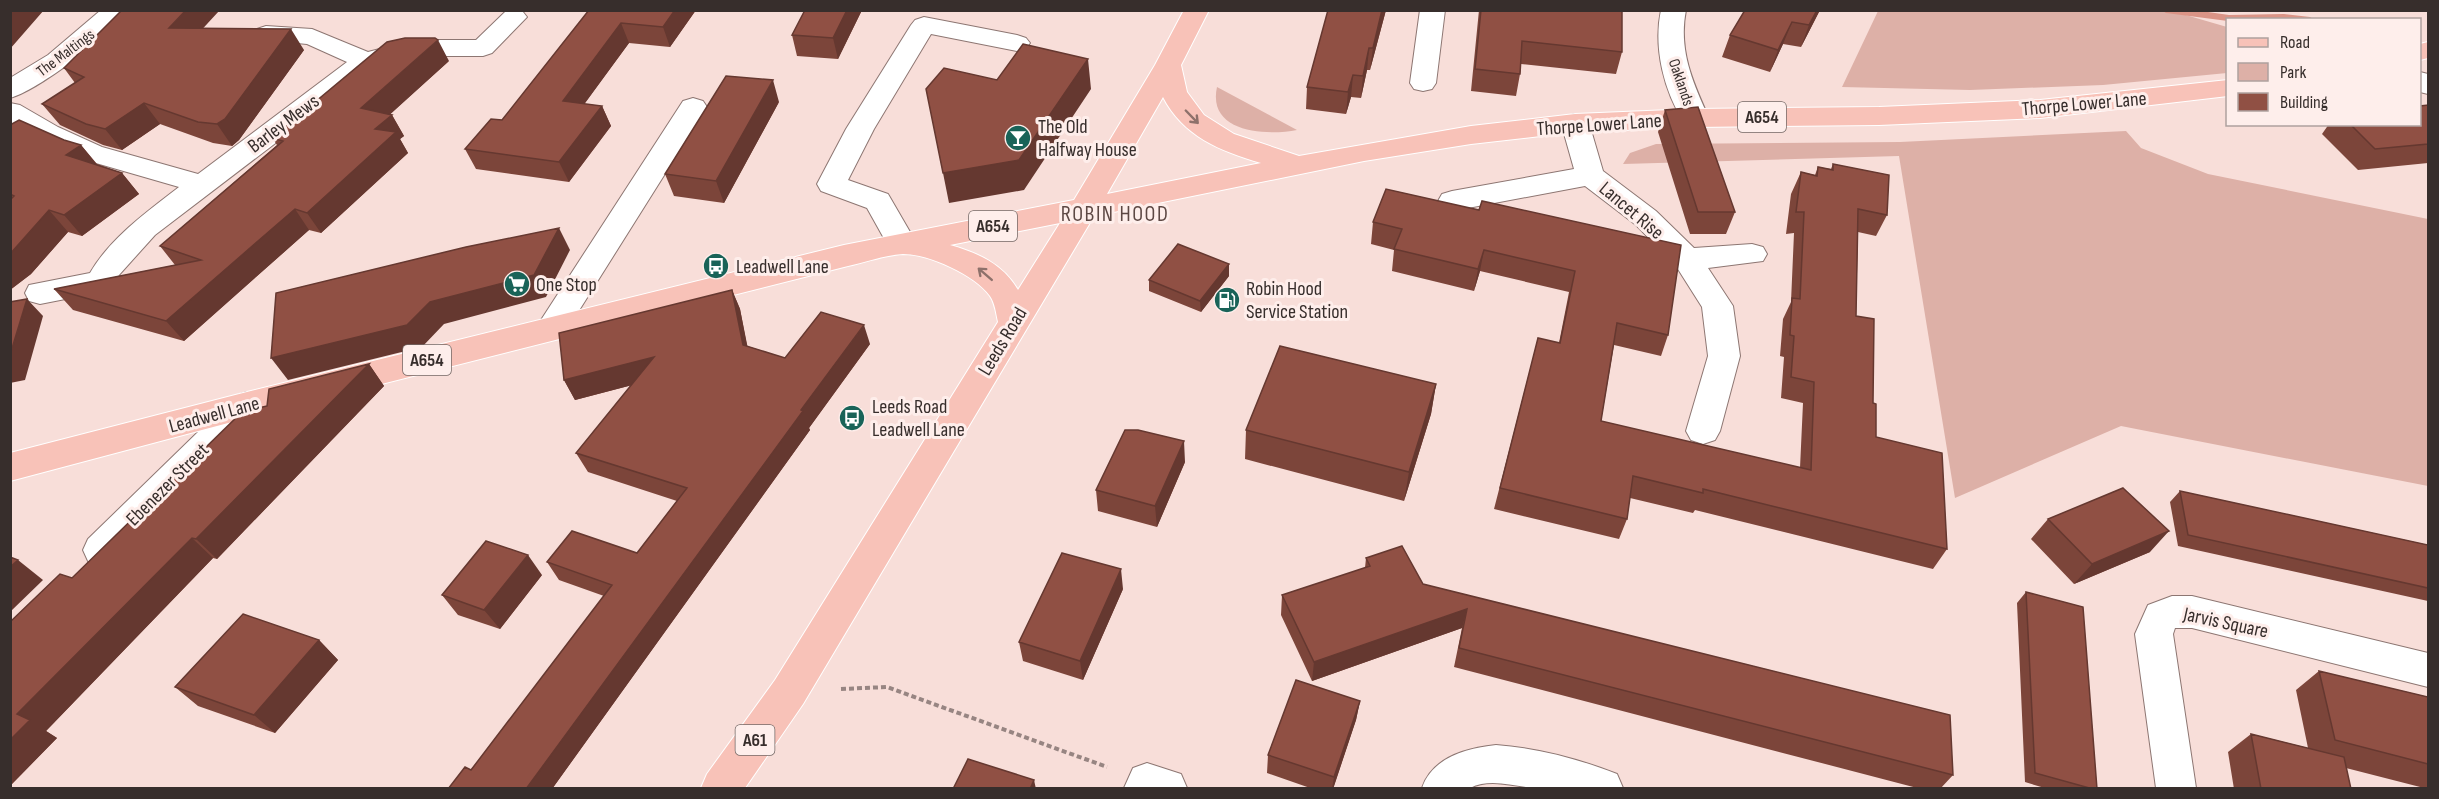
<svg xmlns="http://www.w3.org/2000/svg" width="2439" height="799" viewBox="0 0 2439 799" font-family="'Sofia Sans Condensed',sans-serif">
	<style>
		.green { fill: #ddb0a7 }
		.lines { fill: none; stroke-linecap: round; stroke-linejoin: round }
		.stream { fill: #db9486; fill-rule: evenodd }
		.minor-casing { stroke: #8d7672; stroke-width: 2 }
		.major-casing { stroke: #fff; stroke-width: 2 }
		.path { stroke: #978582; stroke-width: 4; stroke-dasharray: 5 3; stroke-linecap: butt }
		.minor { fill: #fff; fill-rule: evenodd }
		.major { fill: #f8c2b8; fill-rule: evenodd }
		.wall { fill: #7c453a }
		.shaded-wall { fill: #653830 }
		.building { fill: #905044; stroke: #653830; stroke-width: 1.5 }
		.oneway { stroke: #8e716b }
		.labels { text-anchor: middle; stroke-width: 6; stroke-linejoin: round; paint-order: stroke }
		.far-street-label { font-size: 16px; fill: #372e2c; stroke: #feeeeb }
		.shield { fill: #feeeeb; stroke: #736865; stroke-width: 1.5 }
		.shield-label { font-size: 18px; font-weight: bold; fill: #372e2c }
		.street-label { font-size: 20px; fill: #372e2c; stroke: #feeeeb }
		.poi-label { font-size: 20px; fill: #372e2c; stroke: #feeeeb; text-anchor: start }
		.quarter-label { font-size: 22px; letter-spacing: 1.5px; fill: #5d4844; stroke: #feeeeb }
	</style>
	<rect width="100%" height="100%" fill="#f8ded9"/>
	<path class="green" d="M2172,11L2227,27V73L2103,85L1970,90L1842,87L1878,11Z
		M1217,87L1297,130C1266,136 1207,133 1217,87Z
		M2126,131L2141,148L2208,174L2428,219V486L2121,426L1955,498L1899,156L1623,164L1630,153L1656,144L1900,142Z"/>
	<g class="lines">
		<path class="stream" d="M2161,10H2194L2229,15L2284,14L2310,17L2315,20L2228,21L2166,13Z"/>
		<g class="minor-casing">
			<path id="minor" d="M101,10H129C114,33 37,91 10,98V78L48,55Z
				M518,10L523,12L527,17L492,53L483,56H416L375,67L155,235L119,275L111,290L40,304L29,301L25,293L29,285L90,273C111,237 147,212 179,187L82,159L38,139L10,123V103L20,105L58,127L102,147L198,174L347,62L307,44L257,39L253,34L257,29L266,26L312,29L368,52L415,40H476L505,12Z
				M1420,10H1445L1436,83L1432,89L1423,91L1414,89L1410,83Z
				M1661,10H1686C1678,50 1693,83 1709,118L1705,124L1695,127L1685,124C1664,92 1653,48 1661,10Z
				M924,17L1017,35L1026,38L1030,43L1026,48L1017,51L931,34L874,129L848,180L888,194L917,244L913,251L902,254L891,251L867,208L821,191L817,184L846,129L911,25L915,20Z
				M2420,72L2428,74V94L2420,92Z
				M693,98L703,101L707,107L563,336L552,340L541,336L536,328L541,320L683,101Z
				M1575,114L1585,117L1589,123L1603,171L1656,211L1694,248L1752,244L1763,247L1767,254L1763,261L1708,268L1733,306L1740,356L1720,431L1715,440L1703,444L1691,440L1686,431L1708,356L1702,307L1676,266L1636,225L1585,186L1452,211L1442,208L1438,201L1442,194L1452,191L1574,169L1561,123L1565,117Z
				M247,392L259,396L264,405L259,414L114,561L101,565L88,561L83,550L88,539L235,396Z
				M2172,596H2192L2428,653V687L2192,628H2175L2173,634L2196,788H2156L2135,634L2148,605Z
				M1496,745C1537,748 1579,759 1617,774L1623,788C1597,791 1566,790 1539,788C1517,788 1492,777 1470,788H1422C1432,758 1466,748 1496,745Z
				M1147,763L1181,774L1187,788H1124L1133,768Z"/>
		</g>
		<g class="major-casing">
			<path id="major" d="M1184,10H1209L1181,65L1187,92L1204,115L1234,134L1299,156L1471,126L1575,114L1695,109L1879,107L2040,100L2228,80V96L2040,118L1879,125L1695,127L1575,132L1471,144L1364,161L1094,216L803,704L745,788H701L707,774L775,680L998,322C996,313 995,303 990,296C975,275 929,254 903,254C884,255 863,263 844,267L247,418L10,481V453L247,392L844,245L1074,200L1155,65ZM1163,97C1183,136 1220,151 1261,163L1107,194ZM1060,223L1018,290C1003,264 978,253 950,245Z
				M2428,42V58L2420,60V44Z"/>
		</g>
		<path class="path" d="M841,689L887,687L1107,767"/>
		<use href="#minor" class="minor"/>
		<use href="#major" class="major"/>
	</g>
	<path class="wall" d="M589,10H696L670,47L629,43L584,104L602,106L611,126L569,182L476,169L465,149L502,120Z
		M862,10L838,59L797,56L792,35Z
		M1328,10H1386L1370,70H1367L1361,98L1351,97L1346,114L1306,109L1307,87Z
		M1479,10H1622V52L1616,74L1521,64L1520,74L1516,96L1471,91Z
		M1820,10L1801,47L1783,44L1770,72L1722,57L1730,35Z
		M203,28L304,50L239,140L232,146L213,143L160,124L122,150L103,145L60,125L42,104L75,83L64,68Z
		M449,61L390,114L392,115L404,136L400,139L408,153L321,233L309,230L184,341L73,310L54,289L175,265L160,246L277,145L272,138Z
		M779,102L724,203L674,196L665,174Z
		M2428,105V163L2358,170L2322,134L2329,124H2420Z
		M1665,110L1735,212L1726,234H1690L1658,132Z
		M10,125L81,145L97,164L122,173L139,194L82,236L68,232L31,274L10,290Z
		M1833,164L1887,215L1876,236L1858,232L1856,316L1873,403L1876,437L1947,549L1933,569L1695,510L1693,513L1630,498L1627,519L1619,539L1494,509L1538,338L1559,343L1569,292L1480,271L1474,291L1392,271L1394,250L1371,244L1373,222L1479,210L1482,201L1668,335L1661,356L1614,345L1601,421L1800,468L1803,403L1781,398L1784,357L1780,356L1783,319L1791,302L1794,233L1786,234L1791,194L1801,172L1815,175L1818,167L1831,169Z
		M1229,264V276L1201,312L1149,291V280Z
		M732,290L740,309L747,346L785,358L870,344L809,428L810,430L552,789H448L471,770L604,596L559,580L547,562L637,553L677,501L588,472L576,453L632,385L575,400L564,380Z
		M369,364L384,386L217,559L213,558L46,731L57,738L10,786L72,578Z
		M1436,384L1431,414L1404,501L1245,459L1246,430Z
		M1185,462L1157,527L1098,511L1096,490Z
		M2180,491L2428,545V601L2178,546L2170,502Z
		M2048,519L2150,552L2074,584L2031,539Z
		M1366,558L1423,584L1953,775L1940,789H1921L1454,667L1462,628L1312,681L1281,615L1282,595L1365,568Z
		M542,575L500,629L458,615L442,595Z
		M1123,589L1083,680L1023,661L1019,642Z
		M2026,592L2097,789H2048L2025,782L2017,603Z
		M319,640L338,660L275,733L198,706L175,687Z
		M2319,671L2428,697V789L2346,768L2351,789H2234L2228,752L2251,734L2308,748L2296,690Z
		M1360,701L1356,720L1333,789H1313L1267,773L1268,755Z"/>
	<path class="shaded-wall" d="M10,10H44L10,49Z
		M186,10L219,11L184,49L169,28Z
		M675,10H696L670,47L663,27Z
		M847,10H862L838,59L833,38Z
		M1382,10H1386L1370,70L1373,48Z
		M1817,10H1820L1801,47L1809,25Z
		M1792,22L1783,44L1770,72L1778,50Z
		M621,23L629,43L572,121L563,101Z
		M291,29L304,50L239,140L232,146L217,124Z
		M438,40L449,61L374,129L361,108Z
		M1369,48L1367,70L1361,98L1363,76Z
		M1088,59L1091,89L1024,190L949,203L943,173Z
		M1353,75L1351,97L1346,114L1348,92Z
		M773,80L779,102L724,203L716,181Z
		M144,103L160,124L122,150L105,129Z
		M602,106L611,126L569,182L559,162Z
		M392,115L404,136L400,139L408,153L321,233L307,213L375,129Z
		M81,145L98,166L66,155Z
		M122,173L139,194L82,236L64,215Z
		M295,209L309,230L184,341L166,321Z
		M49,210L68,232L31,274L10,290V254Z
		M559,228L570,250L546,297L444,324L422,347L288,380L271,358L430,302Z
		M1484,250L1480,271L1474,291L1478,269Z
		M1229,264V276L1201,312L1200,301Z
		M732,290L740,309L751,364L743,345Z
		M27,299L43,316L25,380L10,383V355Z
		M864,325L870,344L809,428L810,430L552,789H526L801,410Z
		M654,357L663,377L575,400L564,380Z
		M369,364L384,386L217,559L196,539Z
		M1436,384L1431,414L1404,501L1409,472Z
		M1184,441L1185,462L1157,527L1155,506Z
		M2169,531L2150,552L2074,584L2092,564Z
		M192,538L213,558L46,731L57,738L10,786V740L17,714Z
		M528,555L542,575L500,629L484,610Z
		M18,560L43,580L10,612V567Z
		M1121,569L1123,589L1083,680L1080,661Z
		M1467,609L1462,628L1312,681L1314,662Z
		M319,640L338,660L275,733L254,715Z
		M1360,701L1356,720L1333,789H1332L1334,777Z
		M1034,780L1036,789H1030Z"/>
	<path class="building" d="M122,10H186L169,28L291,29L225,119L217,124L198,122L144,103L105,129L86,124L42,104L84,77L64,68Z
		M589,10H675L663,27L621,23L563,101L602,106L559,162L465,149L491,119L502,120Z
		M805,10H847L833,38L792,35Z
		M1328,10H1382L1373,48H1369L1363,76L1353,75L1348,92L1307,87Z
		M1481,10H1622V52L1522,41L1520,74L1475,69Z
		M1745,10H1817L1809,25L1792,22L1778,50L1730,35Z
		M405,38H435L438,40L361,108L392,115L375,129L396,132L307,213L295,209L166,321L54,289L201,260L160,246L283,141L272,138L387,42Z
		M1023,44L1088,59L1019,160L943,173L926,89L944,68L997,80Z
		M726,76L773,80L716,181L665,174Z
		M2428,105V144L2375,149L2350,124H2420V106Z
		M1698,107L1735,212H1698L1665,110Z
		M19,120L64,140L81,145L66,155L122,173L64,215L49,210L10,254V200L14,196L10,194V125Z
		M1833,164L1889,175L1887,215L1858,209L1856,316L1874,319L1873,403L1876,404V437L1942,453L1947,549L1703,489V493L1633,476L1627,519L1500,488L1538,338L1560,343L1575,271L1484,250L1478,269L1394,249L1402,229L1373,222L1386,189L1479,210L1482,201L1681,245L1668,335L1617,323L1601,421L1811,470L1814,382L1791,377L1794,336L1790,335L1792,298L1800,299L1804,212H1796L1801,172L1817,176L1818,167L1833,170Z
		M559,228L534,275L430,302L407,325L271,358L276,293L466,247Z
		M1178,244L1229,264L1200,301L1149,280Z
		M732,290L743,345L785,358L821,312L864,325L801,410L803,411L526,789L519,788L518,789H448L465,767L471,770L612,585L547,562L572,531L637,553L687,488L576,453L654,357L564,380L559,333Z
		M27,299L10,355V302Z
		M1280,346L1436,384L1409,472L1246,430Z
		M369,364L196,539L192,538L17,714L30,720L10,740V622L60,574L72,578L242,412L267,406L269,389Z
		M1125,430H1138L1184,441L1155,506L1096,490Z
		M2123,488L2169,531L2092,564L2048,519Z
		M2180,491L2428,545V588L2188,535Z
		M486,541L528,555L484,610L442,595Z
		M1402,546L1423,584L1950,715L1953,775L1459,648L1467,609L1314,662L1282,595L1370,566L1366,558Z
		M1062,553L1121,569L1080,661L1019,642Z
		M10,557L18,560L10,567Z
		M2026,592L2083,607L2097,789H2093L2035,773Z
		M243,614L319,640L254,715L175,687Z
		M2319,671L2428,697V764L2335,740Z
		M1296,680L1360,701L1334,777L1268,755Z
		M2251,734L2344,757L2351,789H2261Z
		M968,759L1034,780L1030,789H953Z"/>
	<defs><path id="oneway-shaft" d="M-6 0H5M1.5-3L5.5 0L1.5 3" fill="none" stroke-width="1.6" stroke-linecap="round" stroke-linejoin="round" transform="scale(1.5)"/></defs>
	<g class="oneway">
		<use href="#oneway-shaft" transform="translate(1192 117) rotate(46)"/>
		<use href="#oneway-shaft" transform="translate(985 274) rotate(-139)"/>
	</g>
	<defs>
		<g id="bar-disc" transform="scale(1.35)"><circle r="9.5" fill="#196358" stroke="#feeeeb"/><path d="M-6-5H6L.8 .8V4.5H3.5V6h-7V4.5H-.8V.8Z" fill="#fff"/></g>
		<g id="bus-disc" transform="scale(1.35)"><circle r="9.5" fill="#196358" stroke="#feeeeb"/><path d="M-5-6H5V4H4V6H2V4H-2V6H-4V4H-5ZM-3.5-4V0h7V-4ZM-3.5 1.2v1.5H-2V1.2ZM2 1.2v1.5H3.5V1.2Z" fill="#fff"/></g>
		<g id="supermarket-disc" transform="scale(1.35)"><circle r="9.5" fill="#196358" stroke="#feeeeb"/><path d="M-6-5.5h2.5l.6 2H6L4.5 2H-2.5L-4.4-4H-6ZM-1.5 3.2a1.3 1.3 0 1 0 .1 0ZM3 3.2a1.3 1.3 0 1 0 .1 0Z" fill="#fff"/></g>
		<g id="fuel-disc" transform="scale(1.35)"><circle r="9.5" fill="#196358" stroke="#feeeeb"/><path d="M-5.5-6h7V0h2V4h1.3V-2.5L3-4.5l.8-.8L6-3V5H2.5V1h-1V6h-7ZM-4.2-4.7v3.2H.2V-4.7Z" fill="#fff"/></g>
	</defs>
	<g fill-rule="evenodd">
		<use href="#bar-disc" x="1018" y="138"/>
		<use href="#bus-disc" x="716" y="266"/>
		<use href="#supermarket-disc" x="517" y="284"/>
		<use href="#fuel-disc" x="1227" y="300"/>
		<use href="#bus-disc" x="852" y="418"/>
	</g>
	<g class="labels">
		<g class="far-street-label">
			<text transform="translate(65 52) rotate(-37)" y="6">The Maltings</text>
			<text transform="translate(1682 82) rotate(71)" y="6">Oaklands</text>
		</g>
		<g class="shield">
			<rect x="1738" y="102" width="48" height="30" rx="4.5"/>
			<rect x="969" y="211" width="48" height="30" rx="4.5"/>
			<rect x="403" y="345" width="48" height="30" rx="4.5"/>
			<rect x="735.5" y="725" width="39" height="30" rx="4.5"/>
		</g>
		<g class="shield-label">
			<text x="1762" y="123">A654</text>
			<text x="993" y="232">A654</text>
			<text x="427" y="366">A654</text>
			<text x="755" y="746">A61</text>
		</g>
		<g class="street-label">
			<text transform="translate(2084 103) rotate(-5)" y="7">Thorpe Lower Lane</text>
			<text transform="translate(283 123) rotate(-37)" y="7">Barley Mews</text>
			<text transform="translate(1599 124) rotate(-4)" y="7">Thorpe Lower Lane</text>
			<text transform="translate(1632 210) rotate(40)" y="7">Lancet Rise</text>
			<text transform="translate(1002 341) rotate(-59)" y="7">Leeds Road</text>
			<text transform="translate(214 414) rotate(-15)" y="7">Leadwell Lane</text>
			<text transform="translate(167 484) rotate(-45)" y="7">Ebenezer Street</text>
			<text transform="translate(2226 622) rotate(12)" y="7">Jarvis Square</text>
		</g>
		<g class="poi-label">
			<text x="1038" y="133">The Old<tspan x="1038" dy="23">Halfway House</tspan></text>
			<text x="736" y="273">Leadwell Lane</text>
			<text x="536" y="291">One Stop</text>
			<text x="1246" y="295">Robin Hood<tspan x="1246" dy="23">Service Station</tspan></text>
			<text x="872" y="413">Leeds Road<tspan x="872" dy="23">Leadwell Lane</tspan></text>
		</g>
		<g class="quarter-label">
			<text x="1115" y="221">ROBIN HOOD</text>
		</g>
	</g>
	<rect width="2439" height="799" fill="none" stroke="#372e2c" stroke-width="24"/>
	<rect x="2226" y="18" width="195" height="108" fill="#feeeeb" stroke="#aea19f" stroke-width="1.5"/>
	<rect x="2238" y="38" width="30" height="9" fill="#f8c2b8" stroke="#aea19f" stroke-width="1.5"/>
	<text x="2280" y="48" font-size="18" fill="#372e2c">Road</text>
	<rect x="2238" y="63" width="30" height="18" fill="#ddb0a7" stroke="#aea19f" stroke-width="1.5"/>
	<text x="2280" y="78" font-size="18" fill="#372e2c">Park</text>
	<rect x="2238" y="93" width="30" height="18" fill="#905044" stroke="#aea19f" stroke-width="1.5"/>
	<text x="2280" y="108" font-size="18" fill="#372e2c">Building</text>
</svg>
